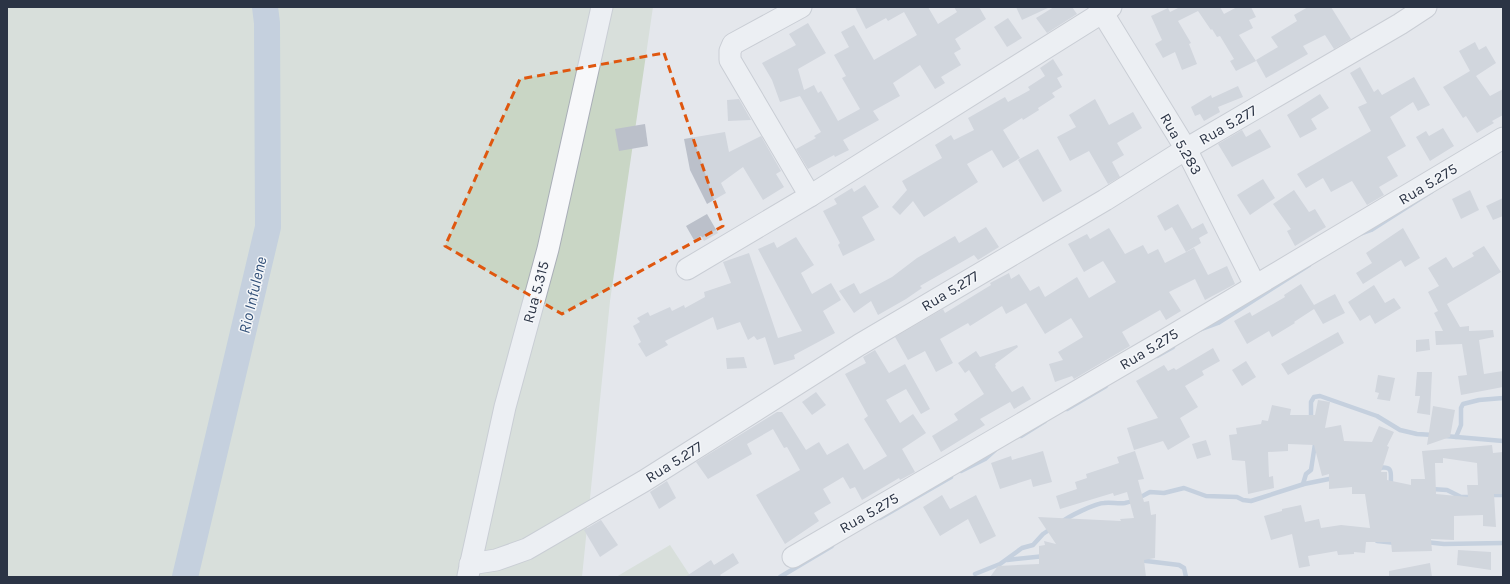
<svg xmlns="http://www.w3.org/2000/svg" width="1510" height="584" font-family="Karla,sans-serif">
  <rect width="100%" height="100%" fill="#e4e7ec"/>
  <g fill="#c9d6c5">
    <polygon points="7,7 653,7 610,301 582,577 7,577"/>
    <polygon points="670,545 691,577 616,577"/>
  </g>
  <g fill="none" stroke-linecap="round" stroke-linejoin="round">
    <g stroke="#9fb4cc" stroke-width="4.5">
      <polyline points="1360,234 1371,230 1432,191"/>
      <polyline points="1199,330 1218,323 1309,265"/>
      <polyline points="1157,356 1173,347"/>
      <polyline points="1067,409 1106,386"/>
      <polyline points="1311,421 1311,402 1314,397 1320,396 1377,416 1400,430 1417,434 1434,435"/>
      <polyline points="1021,436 1045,421"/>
      <polyline points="1445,436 1503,441"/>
      <polyline points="1456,437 1461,425 1461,408 1463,404 1479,400 1503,398"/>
      <path d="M1378,468C1395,465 1390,474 1391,486"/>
      <polyline points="961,471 985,459 995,450"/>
      <polyline points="1303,484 1306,474 1311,470 1315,444"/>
      <polyline points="1431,489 1447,490 1461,497 1473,497"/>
      <polyline points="1489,495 1503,495"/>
      <polyline points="880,518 951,477"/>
      <path d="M1062,522C1067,517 1096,503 1104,503C1111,502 1118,504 1125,503C1135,501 1142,496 1150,492L1164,493L1184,488L1206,496L1237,497L1243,500L1251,501L1304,484L1334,478"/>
      <polyline points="1377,541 1396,543"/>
      <polyline points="1425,542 1444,544 1503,543"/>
      <polyline points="1007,560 1045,556"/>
      <polyline points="1138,560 1179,565 1184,568 1186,577"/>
      <polyline points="975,574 1000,564 1022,548 1033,545 1043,534 1052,528"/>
      <polyline points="780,577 832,546"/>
    </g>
    <polyline stroke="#9fb4cc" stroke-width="26" points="185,577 268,227 267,23 265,7"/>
  </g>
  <g fill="#bbc0ca" fill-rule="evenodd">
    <polygon points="855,7 928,7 938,24 957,12 954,7 979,7 986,19 955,39 961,49 954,53 961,65 941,77 945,83 935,89 920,65 893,83 900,96 873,111 879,120 843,140 849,150 835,157 834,155 808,169 796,149 816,138 814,136 821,132 800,96 780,102 772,80 762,63 796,45 789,34 808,23 826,53 798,69 804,90 814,85 818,93 821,91 838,121 860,109 842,78 846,76 834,55 849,47 841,32 854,25 874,60 917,35 904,12 888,21 886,18 866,29"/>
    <polygon points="1016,7 1050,7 1022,20"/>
    <polygon points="1054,7 1072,7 1077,14 1047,33 1036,18"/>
    <polygon points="1180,7 1220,7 1224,14 1237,7 1251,7 1256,17 1249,20 1253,28 1239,35 1256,61 1236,71 1230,61 1234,59 1220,36 1217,37 1212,29 1211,30 1198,11 1178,21 1191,43 1189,44 1197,64 1182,70 1175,52 1163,58 1155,44 1162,40 1151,16 1168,8 1170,12"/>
    <polygon points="1308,7 1331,7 1351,39 1334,49 1325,35 1303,46 1308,54 1266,78 1256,60 1278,47 1271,37 1297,21 1294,15"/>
    <polygon points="1008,18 1022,38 1007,47 994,27"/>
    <polygon points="1475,42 1479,50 1486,46 1496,63 1476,76 1490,96 1503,89 1503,115 1492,121 1494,123 1477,133 1466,116 1463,118 1443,87 1470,71 1459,51"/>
    <polygon points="1053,59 1063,75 1057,78 1062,87 1052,93 1055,97 1038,108 1039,110 1023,120 1022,118 1003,130 1020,158 1003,168 992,150 967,164 978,182 924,217 913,201 900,215 892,207 907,190 902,181 942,158 935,145 951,135 954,140 974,130 968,118 1005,97 1008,102 1030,90 1028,87 1045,76 1040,68"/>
    <polygon points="1360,67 1374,92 1378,89 1382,95 1414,77 1430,105 1418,111 1413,102 1390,117 1406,146 1387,157 1398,176 1379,187 1384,195 1367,205 1352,181 1331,192 1323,178 1306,188 1297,174 1371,131 1358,107 1367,103 1350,73"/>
    <polygon points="1238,86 1243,97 1218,107 1220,112 1204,121 1200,114 1195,116 1191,107 1211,95 1212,98"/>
    <polygon points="1320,94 1329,108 1311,119 1317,129 1300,138 1287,115"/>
    <polygon points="739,99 751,120 728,121 727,100"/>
    <polygon points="1095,99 1109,125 1133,112 1142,128 1117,143 1124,155 1112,162 1120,177 1108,184 1089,151 1070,161 1057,137 1076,127 1069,115"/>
    <polygon points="645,124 648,146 619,151 615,129"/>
    <polygon points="1443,128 1454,146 1430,161 1416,137 1426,131 1429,136"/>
    <polygon points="1260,129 1271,147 1232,167 1218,144 1242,130 1246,137"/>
    <polygon points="725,132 729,152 761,136 781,171 776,174 784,187 763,200 743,167 721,183 726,193 707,204 690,170 684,139"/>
    <polygon points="1038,149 1062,191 1043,202 1018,160"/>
    <polygon points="1263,179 1275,198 1250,215 1237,195"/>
    <polygon points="865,185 879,207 862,217 875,240 843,256 838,245 840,243 823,211 837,204 834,199 852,188 854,192"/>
    <polygon points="1294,190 1309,212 1315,209 1326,227 1295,246 1287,231 1291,229 1273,204"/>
    <polygon points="1470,190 1479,210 1461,219 1452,199"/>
    <polygon points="1503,198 1503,216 1493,220 1486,206"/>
    <polygon points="1178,204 1192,229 1203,223 1208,233 1199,238 1201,243 1186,252 1172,227 1165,231 1157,216"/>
    <polygon points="707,214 718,233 704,241 701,236 694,240 686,226"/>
    <polygon points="986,227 999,247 978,260 974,255 920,286 922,288 906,299 878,315 871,301 854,313 839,291 854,283 860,294 892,277 917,258 955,236 959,243"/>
    <polygon points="1109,228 1125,254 1143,245 1148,254 1158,249 1165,263 1194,248 1208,275 1227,266 1235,284 1205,300 1195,279 1169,292 1181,311 1166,320 1160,310 1122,332 1130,346 1074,379 1072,376 1055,382 1049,364 1063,360 1058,352 1083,337 1071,318 1045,334 1026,303 1006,314 1002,306 970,326 968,323 940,339 953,363 936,372 925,351 908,360 895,337 943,309 945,313 991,285 990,283 1009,273 1011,279 1019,274 1030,291 1039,286 1045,297 1077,277 1089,298 1116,282 1103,261 1084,272 1068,244 1087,234 1090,239"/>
    <polygon points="1403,228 1420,258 1405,267 1401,260 1363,284 1356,273 1372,263 1366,253"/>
    <polygon points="796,237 814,265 801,273 812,294 831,283 841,300 823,311 835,333 794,355 795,359 774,365 765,337 757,340 754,336 748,340 740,322 717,330 713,317 665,341 668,345 646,357 638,344 641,342 633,326 640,322 637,318 648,312 650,316 670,307 672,311 684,305 685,308 705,297 704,292 731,283 723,262 749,253 778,338 802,331 758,249 774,242 777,248"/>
    <polygon points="1484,246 1501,272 1447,304 1460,327 1469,326 1469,331 1493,330 1494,337 1479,340 1484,374 1503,371 1503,387 1461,395 1458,376 1467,375 1462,344 1436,345 1435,331 1443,331 1434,313 1438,311 1428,292 1439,286 1428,268 1446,257 1453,268 1474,256 1472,253"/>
    <polygon points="1301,284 1314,305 1335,294 1345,313 1323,324 1314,309 1294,322 1295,323 1272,337 1269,331 1247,344 1234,321 1250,312 1252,316 1285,297 1284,295"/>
    <polygon points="1374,285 1385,303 1394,298 1401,308 1375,324 1370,315 1360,321 1348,302"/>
    <polygon points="1338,332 1344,343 1288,375 1281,364"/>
    <polygon points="1429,339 1430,350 1416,352 1416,340"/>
    <polygon points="1017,345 1018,347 995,364 996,366 995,367 1012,392 1023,386 1031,399 1014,409 1010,402 980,419 985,425 941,452 932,436 958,420 954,414 984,394 969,370 965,373 958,363 976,351 980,357"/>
    <polygon points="1213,348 1220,361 1202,371 1204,375 1185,386 1198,407 1180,418 1190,437 1168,450 1163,441 1134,450 1127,428 1158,418 1136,381 1164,365 1168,371 1174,368 1176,370"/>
    <polygon points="875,350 889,373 905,364 930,409 921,414 906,389 886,400 900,423 913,414 926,433 902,449 915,472 900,480 899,478 862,500 855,487 850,489 843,477 823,489 831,503 814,513 819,521 785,544 756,495 800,470 787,447 784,448 773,429 747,444 752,454 708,479 696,462 777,412 782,412 806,450 819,442 827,455 848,443 864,470 887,456 864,419 868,416 845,374 866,363 863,357"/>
    <polygon points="744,357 747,368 727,369 726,358"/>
    <polygon points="1246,361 1256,377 1242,386 1232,370"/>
    <polygon points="1417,372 1432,372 1430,415 1417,413 1420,396 1415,396"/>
    <polygon points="1378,375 1395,378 1390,401 1377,399 1379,393 1375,392"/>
    <polygon points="816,392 826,405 812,415 802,402"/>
    <path d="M1318,400L1330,402L1325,428L1341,425L1344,441L1372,442L1379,426L1394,432L1387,446L1389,447L1381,472H1387V480L1411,485V479H1425L1422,451L1492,445L1493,453L1503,452V494H1494L1496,527L1483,526V515L1454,516V540L1431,539L1432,551L1392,552L1391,542H1366L1365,553L1354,552V554L1338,555L1337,551L1308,556L1310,566L1299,568L1292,534L1271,540L1264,516L1282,511V509L1301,505L1305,522L1319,519L1321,528L1341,525L1370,528L1365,494H1352V487L1329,489V474L1322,476L1314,445L1288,444V451L1268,452L1269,477L1273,476L1274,488L1248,494L1245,461L1232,460L1229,435L1237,434L1236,428L1261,424L1262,420L1268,421L1272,405L1291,409L1290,415H1315ZM1443,458L1477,463L1478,485H1467L1468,497L1436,494L1435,463H1443Z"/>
    <polygon points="1433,406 1455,410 1450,437 1427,445"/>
    <polygon points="1206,440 1211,455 1197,459 1192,444"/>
    <polygon points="1043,451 1052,482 1033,487 1031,479 1000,489 991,463 1011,456 1012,460"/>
    <polygon points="1135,451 1144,479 1138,480 1144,502 1149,501 1151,515 1156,514 1155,558 1144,560 1146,577 990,577 998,566 1039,564 1039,546 1045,545 1044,541 1056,544 1038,517 1121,521 1120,519 1134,518 1127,492 1114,496 1113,493 1060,509 1056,496 1077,489 1075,482 1087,478 1086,474 1119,463 1117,457"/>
    <polygon points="667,481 676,498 659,509 650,492"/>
    <polygon points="942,495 950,509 976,495 996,536 980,544 968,519 940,536 923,507"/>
    <polygon points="601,520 618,545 600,557 584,530"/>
    <polygon points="1458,550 1491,552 1491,570 1457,565"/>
    <polygon points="733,553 739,563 720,575 722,577 685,577 711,560 714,565"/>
    <polygon points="1430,563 1432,577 1389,577 1389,571"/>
  </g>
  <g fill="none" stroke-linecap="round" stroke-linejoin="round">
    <g stroke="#a9aeb7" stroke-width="23">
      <g id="minor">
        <polyline points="801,7 733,44 730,51 730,60 810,196"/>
        <polyline points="1099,7 1186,149 1255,285"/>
        <polyline points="687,269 810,196 1111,7"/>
        <polyline points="793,557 1158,344 1503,138"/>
        <polyline points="470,564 496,560 527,549 644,481 859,345 1105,200 1186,149 1400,24 1426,7"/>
        <polyline points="468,576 505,407 548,249 602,7"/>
      </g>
    </g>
    <use href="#minor" stroke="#f7f8fa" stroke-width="21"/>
  </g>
  <path d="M0 0H1510V584H0ZM664,53L723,226L562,314L445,246L520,79Z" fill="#e4e7ec" fill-opacity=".55" fill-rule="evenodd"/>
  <path fill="none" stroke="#df570f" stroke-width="3" stroke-dasharray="8 5" stroke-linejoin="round" d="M664,53L723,226L562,314L445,246L520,79Z"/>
  <g text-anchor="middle" stroke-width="3" stroke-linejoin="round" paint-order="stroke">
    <g font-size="15" fill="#2b3445" stroke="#f4f6f9">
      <text transform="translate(1228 125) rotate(-30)" y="5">Rua 5.277</text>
      <text transform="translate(1181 144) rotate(60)" y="5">Rua 5.283</text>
      <text transform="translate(1428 184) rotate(-31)" y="5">Rua 5.275</text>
      <text transform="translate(950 291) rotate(-31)" y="5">Rua 5.277</text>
      <text transform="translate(536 292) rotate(-75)" y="5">Rua 5.315</text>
      <text transform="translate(1149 349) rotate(-31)" y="5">Rua 5.275</text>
      <text transform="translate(674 462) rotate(-32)" y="5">Rua 5.277</text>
      <text transform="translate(869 513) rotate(-30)" y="5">Rua 5.275</text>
    </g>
    <g font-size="16" font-style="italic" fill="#34527a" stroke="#f4f6f9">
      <text transform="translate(252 295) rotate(-77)" y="6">Rio Infulene</text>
    </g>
  </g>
  <rect width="1510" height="584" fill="none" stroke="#2b3445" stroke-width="16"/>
</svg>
